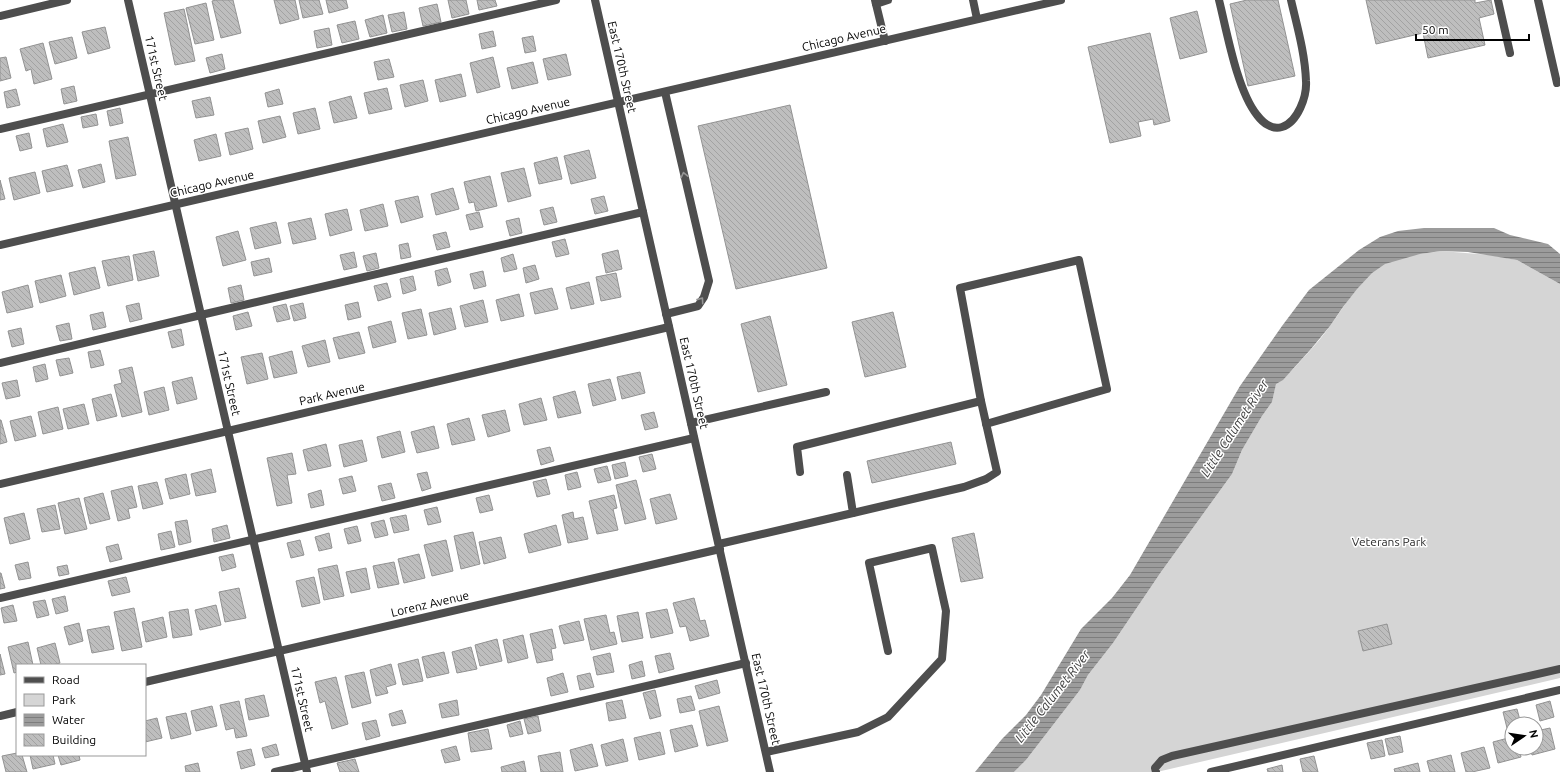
<svg xmlns="http://www.w3.org/2000/svg" width="1560" height="772" font-family="Ubuntu,sans-serif">
  <defs>
    <pattern id="water-rules" width="6" height="5" patternUnits="userSpaceOnUse"><rect width="6" height="5" fill="#9c9c9c"/><path d="M0 2.5h6" fill="none" stroke="#7d7d7d"/></pattern>
    <pattern id="building-back-hatch" width="6" height="6" patternUnits="userSpaceOnUse"><rect width="6" height="6" fill="#bebebe"/><path d="M-1 5l2 2M0 0l6 6M5-1l2 2" fill="none" stroke="#a2a2a2"/></pattern>
  </defs>
  <rect width="100%" height="100%" fill="#fff"/>
  <path fill="#d5d5d5" d="M1441,251L1490,255L1517,260L1560,284V678L1157,772H1014L1026,760L1080,690L1088,675L1113,643L1161,572L1232,474L1242,450L1262,416L1272,402L1276,383C1288,377 1297,364 1307,354C1315,345 1323,336 1330,326C1346,305 1360,277 1384,264C1401,255 1423,254 1441,251Z"/>
  <polygon fill="url(#water-rules)" points="1424,228 1494,228 1510,235 1548,244 1560,254 1560,284 1517,260 1468,252 1441,251 1420,254 1385,264 1372,273 1357,289 1343,307 1330,326 1311,349 1283,380 1276,384 1272,402 1262,416 1242,450 1232,474 1161,572 1113,643 1088,675 1080,690 1026,760 1014,772 975,772 1002,739 1026,715 1041,695 1081,629 1112,598 1130,575 1240,386 1282,326 1309,290 1359,250 1380,237 1398,231"/>
  <g fill="url(#building-back-hatch)" stroke="#929292">
    <polygon points="216,0 233,0 241,33 221,38 212,1"/>
    <polygon points="274,0 295,0 299,19 280,24"/>
    <polygon points="299,0 319,0 323,14 303,18"/>
    <polygon points="326,0 346,0 348,8 329,13"/>
    <polygon points="448,0 466,0 469,14 452,18"/>
    <polygon points="477,0 495,0 497,6 479,10"/>
    <polygon points="1247,0 1278,0 1295,76 1248,86 1230,4"/>
    <polygon points="1366,0 1475,0 1475,3 1491,0 1494,14 1479,18 1485,45 1428,58 1423,33 1376,44"/>
    <polygon points="206,3 214,40 195,44 186,8"/>
    <polygon points="437,4 441,22 423,26 419,8"/>
    <polygon points="184,9 195,61 175,65 164,13"/>
    <polygon points="1197,11 1207,52 1180,59 1170,18"/>
    <polygon points="404,12 407,29 392,32 388,15"/>
    <polygon points="383,15 387,33 370,37 365,20"/>
    <polygon points="355,21 359,39 342,43 337,25"/>
    <polygon points="105,27 110,48 88,54 82,32"/>
    <polygon points="329,28 332,45 317,48 314,31"/>
    <polygon points="493,31 496,46 482,49 479,34"/>
    <polygon points="1150,33 1170,121 1154,125 1153,119 1138,122 1141,136 1110,143 1088,47"/>
    <polygon points="533,36 536,51 525,53 522,38"/>
    <polygon points="72,37 77,58 55,64 49,42"/>
    <polygon points="43,43 52,79 34,84 31,69 26,71 20,49"/>
    <polygon points="222,54 225,69 210,73 206,58"/>
    <polygon points="566,54 571,75 548,80 543,59"/>
    <polygon points="6,57 11,78 0,81 0,58"/>
    <polygon points="493,57 500,87 477,93 470,63"/>
    <polygon points="389,59 394,77 378,80 374,62"/>
    <polygon points="533,62 538,83 512,89 507,68"/>
    <polygon points="461,74 466,96 440,102 435,80"/>
    <polygon points="423,80 428,101 405,107 400,85"/>
    <polygon points="74,86 77,101 64,104 61,89"/>
    <polygon points="387,88 392,109 369,114 364,93"/>
    <polygon points="16,89 20,105 7,108 4,92"/>
    <polygon points="279,89 283,104 268,107 265,93"/>
    <polygon points="351,96 357,118 334,123 329,102"/>
    <polygon points="210,97 214,115 196,118 192,101"/>
    <polygon points="790,105 827,268 736,289 698,126"/>
    <polygon points="120,108 123,123 110,126 107,111"/>
    <polygon points="315,108 320,129 298,134 293,113"/>
    <polygon points="96,114 98,125 83,128 81,117"/>
    <polygon points="280,116 286,137 263,143 258,121"/>
    <polygon points="63,124 68,142 47,147 43,129"/>
    <polygon points="248,128 253,149 230,155 225,133"/>
    <polygon points="29,133 32,148 20,151 16,136"/>
    <polygon points="216,134 221,156 199,161 194,140"/>
    <polygon points="128,137 136,175 116,179 109,141"/>
    <polygon points="589,150 596,178 571,184 564,156"/>
    <polygon points="557,157 562,179 539,184 534,163"/>
    <polygon points="101,164 105,182 83,188 78,170"/>
    <polygon points="67,165 73,186 47,192 42,171"/>
    <polygon points="524,168 531,196 508,202 501,173"/>
    <polygon points="35,172 40,193 14,200 9,178"/>
    <polygon points="490,176 497,206 476,211 474,202 469,203 464,182"/>
    <polygon points="0,180 5,199 0,200"/>
    <polygon points="453,188 459,209 436,215 431,194"/>
    <polygon points="418,196 423,217 401,223 395,201"/>
    <polygon points="604,196 608,211 595,214 591,199"/>
    <polygon points="383,204 388,226 365,231 360,210"/>
    <polygon points="553,207 557,222 544,225 540,210"/>
    <polygon points="347,209 352,230 330,236 325,214"/>
    <polygon points="479,212 483,227 470,230 466,215"/>
    <polygon points="311,218 316,239 293,244 288,223"/>
    <polygon points="519,218 522,233 510,236 506,221"/>
    <polygon points="276,222 281,243 255,249 250,228"/>
    <polygon points="238,231 246,260 223,266 216,237"/>
    <polygon points="446,232 450,247 437,250 433,235"/>
    <polygon points="565,239 569,254 556,257 552,242"/>
    <polygon points="408,243 411,257 401,259 399,245"/>
    <polygon points="618,250 622,269 606,273 602,254"/>
    <polygon points="154,251 159,276 138,281 133,255"/>
    <polygon points="354,252 357,267 344,270 340,255"/>
    <polygon points="376,253 379,268 367,271 363,256"/>
    <polygon points="513,254 517,269 504,272 501,258"/>
    <polygon points="129,256 133,280 108,286 102,261"/>
    <polygon points="269,258 272,272 254,276 251,262"/>
    <polygon points="535,265 539,279 526,283 523,268"/>
    <polygon points="95,267 100,288 74,295 69,273"/>
    <polygon points="447,268 451,282 438,286 435,271"/>
    <polygon points="483,271 486,286 474,289 470,274"/>
    <polygon points="616,273 621,297 601,301 596,277"/>
    <polygon points="61,275 66,296 40,303 35,281"/>
    <polygon points="413,276 416,290 403,294 400,279"/>
    <polygon points="589,282 594,304 571,309 566,288"/>
    <polygon points="387,283 391,297 378,301 374,286"/>
    <polygon points="28,285 33,307 7,313 2,292"/>
    <polygon points="241,285 244,300 231,303 228,288"/>
    <polygon points="552,288 558,309 535,314 530,293"/>
    <polygon points="519,294 524,316 501,321 496,300"/>
    <polygon points="483,300 488,322 465,327 460,306"/>
    <polygon points="358,302 361,317 348,320 345,305"/>
    <polygon points="139,303 142,319 130,322 126,306"/>
    <polygon points="303,303 306,318 294,321 290,306"/>
    <polygon points="286,304 290,319 277,322 273,307"/>
    <polygon points="451,308 456,329 434,335 429,313"/>
    <polygon points="421,309 427,335 408,339 402,313"/>
    <polygon points="103,312 106,327 93,330 90,315"/>
    <polygon points="248,312 252,326 236,330 233,316"/>
    <polygon points="893,312 906,367 865,377 852,322"/>
    <polygon points="770,316 787,385 758,392 741,324"/>
    <polygon points="391,321 396,342 373,348 368,327"/>
    <polygon points="69,323 72,339 60,341 56,326"/>
    <polygon points="21,328 24,344 12,347 8,331"/>
    <polygon points="181,329 184,345 172,348 168,332"/>
    <polygon points="359,332 365,353 339,359 333,338"/>
    <polygon points="325,340 330,362 308,367 302,346"/>
    <polygon points="100,350 104,365 91,368 88,352"/>
    <polygon points="292,351 297,373 274,378 269,357"/>
    <polygon points="262,353 268,379 247,384 241,357"/>
    <polygon points="69,358 73,373 60,376 56,360"/>
    <polygon points="45,364 48,379 36,382 33,367"/>
    <polygon points="132,367 142,412 122,417 114,385 122,383 119,370"/>
    <polygon points="640,372 645,393 622,399 617,377"/>
    <polygon points="192,377 197,399 177,404 172,382"/>
    <polygon points="610,379 616,400 593,406 588,384"/>
    <polygon points="17,380 20,396 6,399 2,383"/>
    <polygon points="164,387 169,410 149,415 144,392"/>
    <polygon points="575,391 581,413 558,418 553,397"/>
    <polygon points="111,394 117,416 97,421 92,399"/>
    <polygon points="541,398 547,420 524,425 519,404"/>
    <polygon points="84,404 89,424 68,429 63,409"/>
    <polygon points="58,407 63,429 43,434 38,412"/>
    <polygon points="505,410 510,431 488,437 482,415"/>
    <polygon points="654,412 658,427 645,430 641,415"/>
    <polygon points="31,416 36,436 15,441 10,421"/>
    <polygon points="469,418 475,440 452,445 447,424"/>
    <polygon points="0,420 1,420 7,442 0,444"/>
    <polygon points="434,426 439,448 417,453 411,432"/>
    <polygon points="400,431 405,452 382,458 377,437"/>
    <polygon points="362,440 367,461 344,467 339,445"/>
    <polygon points="951,442 956,464 872,483 867,461"/>
    <polygon points="326,444 331,466 308,471 303,450"/>
    <polygon points="550,447 554,461 541,465 537,450"/>
    <polygon points="292,453 296,474 287,475 292,503 277,506 267,458"/>
    <polygon points="652,454 656,469 643,472 639,457"/>
    <polygon points="625,462 628,476 615,479 612,465"/>
    <polygon points="607,466 611,480 598,483 594,469"/>
    <polygon points="211,469 216,492 196,496 191,474"/>
    <polygon points="427,472 431,488 422,491 417,474"/>
    <polygon points="577,472 581,487 568,490 565,475"/>
    <polygon points="186,474 190,494 170,499 165,479"/>
    <polygon points="352,476 356,491 343,494 339,479"/>
    <polygon points="546,479 550,494 537,497 533,482"/>
    <polygon points="636,480 646,519 625,524 616,485"/>
    <polygon points="157,482 163,504 143,509 138,486"/>
    <polygon points="391,483 395,498 382,501 378,486"/>
    <polygon points="132,486 137,507 128,509 130,518 118,521 111,491"/>
    <polygon points="321,490 324,505 311,508 308,494"/>
    <polygon points="103,493 110,519 90,524 84,498"/>
    <polygon points="670,494 677,519 656,524 650,499"/>
    <polygon points="489,495 493,510 480,513 476,498"/>
    <polygon points="614,495 617,508 613,509 618,530 597,534 589,501"/>
    <polygon points="79,498 87,529 65,534 58,503"/>
    <polygon points="55,505 60,529 42,532 37,509"/>
    <polygon points="437,507 441,522 428,525 424,510"/>
    <polygon points="573,512 574,519 583,517 588,539 568,543 562,515"/>
    <polygon points="24,513 30,539 10,544 4,518"/>
    <polygon points="406,515 409,530 394,533 390,518"/>
    <polygon points="187,520 191,542 179,545 175,522"/>
    <polygon points="384,520 388,535 375,538 371,523"/>
    <polygon points="227,525 230,538 214,542 212,529"/>
    <polygon points="556,525 561,545 529,553 524,534"/>
    <polygon points="357,526 361,541 348,544 344,529"/>
    <polygon points="171,531 175,547 161,550 158,534"/>
    <polygon points="473,532 480,564 461,569 454,536"/>
    <polygon points="329,533 332,548 319,551 315,537"/>
    <polygon points="974,533 983,578 961,582 952,538"/>
    <polygon points="501,537 506,558 484,564 479,542"/>
    <polygon points="300,540 304,555 291,558 287,543"/>
    <polygon points="446,540 453,571 432,576 424,545"/>
    <polygon points="118,544 122,559 110,562 106,547"/>
    <polygon points="233,554 236,567 222,571 219,557"/>
    <polygon points="419,554 425,578 404,583 398,559"/>
    <polygon points="28,562 31,578 19,580 15,565"/>
    <polygon points="394,562 399,584 378,588 373,566"/>
    <polygon points="67,565 69,574 59,576 57,567"/>
    <polygon points="337,565 344,596 324,600 318,569"/>
    <polygon points="366,568 370,589 351,593 346,572"/>
    <polygon points="0,573 1,573 5,588 0,589"/>
    <polygon points="126,577 130,592 112,596 108,581"/>
    <polygon points="314,577 320,603 302,607 296,581"/>
    <polygon points="239,588 246,618 225,622 219,592"/>
    <polygon points="65,596 68,611 56,614 52,599"/>
    <polygon points="694,598 700,621 705,620 709,636 690,641 686,626 680,627 673,603"/>
    <polygon points="45,600 49,615 37,618 33,602"/>
    <polygon points="13,605 17,621 4,623 1,608"/>
    <polygon points="216,605 221,625 200,630 195,610"/>
    <polygon points="134,608 142,647 122,651 114,612"/>
    <polygon points="188,609 192,635 173,638 169,612"/>
    <polygon points="667,609 673,633 651,638 646,613"/>
    <polygon points="638,612 643,638 622,642 617,616"/>
    <polygon points="606,615 610,633 614,632 617,644 591,650 584,619"/>
    <polygon points="163,617 167,637 146,642 142,622"/>
    <polygon points="579,621 584,640 564,644 559,626"/>
    <polygon points="79,623 83,641 69,645 64,627"/>
    <polygon points="1387,624 1392,644 1363,651 1358,631"/>
    <polygon points="109,626 114,649 92,653 87,630"/>
    <polygon points="552,629 556,648 551,649 553,660 537,663 530,634"/>
    <polygon points="523,635 528,658 508,663 503,640"/>
    <polygon points="497,639 502,661 480,666 475,645"/>
    <polygon points="28,642 33,665 17,665 17,672 14,673 8,647"/>
    <polygon points="55,643 60,663 52,665 41,665 37,648"/>
    <polygon points="471,647 477,669 457,673 452,652"/>
    <polygon points="444,652 449,673 427,678 422,657"/>
    <polygon points="610,653 614,672 597,675 593,657"/>
    <polygon points="670,653 674,669 659,673 655,656"/>
    <polygon points="0,654 5,674 0,675"/>
    <polygon points="418,659 423,681 403,685 398,664"/>
    <polygon points="642,661 645,676 632,679 629,665"/>
    <polygon points="391,664 396,684 386,687 388,693 376,696 370,670"/>
    <polygon points="364,672 371,703 352,708 345,676"/>
    <polygon points="563,673 568,692 551,696 547,678"/>
    <polygon points="590,673 594,687 580,690 577,676"/>
    <polygon points="336,677 348,724 332,729 325,701 320,703 315,682"/>
    <polygon points="717,680 720,693 699,699 695,686"/>
    <polygon points="655,690 661,716 650,719 643,693"/>
    <polygon points="264,695 269,716 249,720 245,699"/>
    <polygon points="691,696 695,710 680,713 677,699"/>
    <polygon points="457,700 459,715 442,718 439,704"/>
    <polygon points="622,700 626,718 609,721 606,703"/>
    <polygon points="239,701 247,736 236,738 234,728 226,730 220,705"/>
    <polygon points="1550,701 1554,717 1540,721 1536,705"/>
    <polygon points="212,706 217,726 196,731 191,711"/>
    <polygon points="719,706 728,741 707,746 699,711"/>
    <polygon points="1517,709 1521,724 1512,724 1512,727 1507,728 1503,712"/>
    <polygon points="402,710 406,723 392,726 389,714"/>
    <polygon points="186,713 191,734 171,739 166,717"/>
    <polygon points="538,716 541,731 528,734 524,719"/>
    <polygon points="157,718 162,738 145,742 145,721"/>
    <polygon points="376,720 380,736 366,740 362,723"/>
    <polygon points="520,721 523,734 510,737 507,725"/>
    <polygon points="692,725 698,746 675,752 670,730"/>
    <polygon points="1550,728 1555,749 1532,755 1530,748 1536,748 1536,731"/>
    <polygon points="488,729 492,749 471,752 468,733"/>
    <polygon points="660,732 665,754 639,760 634,738"/>
    <polygon points="1400,736 1403,752 1389,755 1385,739"/>
    <polygon points="1512,737 1512,748 1519,748 1521,757 1498,763 1493,742"/>
    <polygon points="623,739 628,761 606,766 601,745"/>
    <polygon points="1382,740 1385,756 1371,759 1367,743"/>
    <polygon points="276,744 279,755 265,758 262,748"/>
    <polygon points="592,744 598,766 575,771 570,750"/>
    <polygon points="456,746 460,760 445,763 441,750"/>
    <polygon points="1484,747 1490,768 1472,772 1466,772 1461,753"/>
    <polygon points="251,749 255,765 241,769 237,752"/>
    <polygon points="560,752 563,772 541,772 538,756"/>
    <polygon points="17,753 17,755 22,755 27,772 6,772 2,756"/>
    <polygon points="30,755 53,755 55,764 33,769"/>
    <polygon points="58,755 79,755 80,760 61,765"/>
    <polygon points="1451,755 1455,772 1430,772 1427,761"/>
    <polygon points="1314,756 1318,772 1303,772 1300,759"/>
    <polygon points="355,759 359,772 340,772 337,763"/>
    <polygon points="524,761 526,772 502,772 501,767"/>
    <polygon points="198,763 200,772 186,772 185,766"/>
    <polygon points="1418,763 1420,772 1395,772 1394,769"/>
    <polygon points="1282,765 1283,772 1268,772 1267,769"/>
  </g>
  <g fill="none" stroke-linecap="round" stroke-linejoin="round">
    <g stroke="#4e4e4e" stroke-width="8">
      <polyline points="875,0 885,41"/>
      <polyline points="973,0 977,19"/>
      <path d="M1219,0C1227,32 1237,90 1257,115C1263,123 1272,130 1282,127C1298,122 1307,96 1306,81C1305,53 1297,26 1291,0"/>
      <polyline points="1498,0 1510,53"/>
      <polyline points="1538,0 1557,83"/>
      <polyline points="876,4 888,0"/>
      <polyline points="665,92 709,281 704,297 698,306 666,314"/>
      <polyline points="0,129 556,0"/>
      <polyline points="0,363 201,315 643,212"/>
      <polyline points="981,401 960,288 1079,260 1107,389 986,424"/>
      <polyline points="691,423 826,392"/>
      <polyline points="800,472 797,447 981,401 997,472 986,479 964,487 853,513"/>
      <polyline points="719,544 853,513 847,475"/>
      <polyline points="0,598 694,438"/>
      <polyline points="766,752 858,732 888,717 942,659 946,611 932,548 869,563 888,651"/>
      <polyline points="275,772 746,663"/>
      <polyline points="1156,772 1155,768 1162,760 1172,756 1560,669"/>
      <polyline points="1211,772 1560,690"/>
    </g>
    <g stroke="#4e4e4e" stroke-width="8">
      <polyline points="128,0 307,772"/>
      <polyline points="0,16 67,0"/>
      <polyline points="0,245 1061,0"/>
      <polyline points="0,484 228,431 669,327"/>
      <polyline points="145,682 720,549"/>
      <polyline points="0,716 17,712"/>
    </g>
    <polyline stroke="#4e4e4e" stroke-width="8" points="595,0 770,772"/>
  </g>
  <defs><path id="oneway-chevron" d="M-2-3.5L2.5 0L-2 3.5" fill="none" stroke-width="1.6" stroke-linecap="round" stroke-linejoin="round"/></defs>
  <g stroke="#959595">
    <use href="#oneway-chevron" transform="translate(684 175) rotate(-103)"/>
    <use href="#oneway-chevron" transform="translate(701 300) rotate(-55)"/>
  </g>
  <g text-anchor="middle" stroke-width="3" stroke-linejoin="round" paint-order="stroke">
    <g font-size="12" fill="#000" stroke="#fff">
      <text transform="translate(844 38) rotate(-13)" y="4">Chicago Avenue</text>
      <text transform="translate(622 67) rotate(77)" y="4">East 170th Street</text>
      <text transform="translate(156 68) rotate(77)" y="4">171st Street</text>
      <text transform="translate(528 111) rotate(-13)" y="4">Chicago Avenue</text>
      <text transform="translate(212 184) rotate(-13)" y="4">Chicago Avenue</text>
      <text transform="translate(229 383) rotate(77)" y="4">171st Street</text>
      <text transform="translate(694 383) rotate(77)" y="4">East 170th Street</text>
      <text transform="translate(332 394) rotate(-13)" y="4">Park Avenue</text>
      <text transform="translate(430 604) rotate(-13)" y="4">Lorenz Avenue</text>
      <text transform="translate(302 699) rotate(77)" y="4">171st Street</text>
      <text transform="translate(766 699) rotate(77)" y="4">East 170th Street</text>
    </g>
    <g font-size="12" fill="#2c2c2c" stroke="#fff">
      <text x="1389" y="546">Veterans Park</text>
    </g>
    <g font-size="13" font-style="italic" fill="#3d3d3d" stroke="#fff">
      <text transform="translate(1234 428) rotate(-57)" y="5">Little Calumet River</text>
      <text transform="translate(1052 696) rotate(-52)" y="5">Little Calumet River</text>
    </g>
  </g>
  <rect x="16" y="664" width="130" height="92" fill="#ffffff" stroke="#999999"/>
  <rect x="24" y="677" width="20" height="6" fill="#4e4e4e" stroke="#999999"/>
  <text x="52" y="684" font-size="12" fill="#000000">Road</text>
  <rect x="24" y="694" width="20" height="12" fill="#d5d5d5" stroke="#999999"/>
  <text x="52" y="704" font-size="12" fill="#000000">Park</text>
  <rect x="24" y="714" width="20" height="12" fill="url(#water-rules)" stroke="#999999"/>
  <text x="52" y="724" font-size="12" fill="#000000">Water</text>
  <rect x="24" y="734" width="20" height="12" fill="url(#building-back-hatch)" stroke="#999999"/>
  <text x="52" y="744" font-size="12" fill="#000000">Building</text>
  <g transform="translate(1524 736) rotate(77)"><circle r="19" fill="#ffffff" stroke="#999999"/>
  <path d="M0-3L7 15L0 10L-7 15Z" fill="#000000"/>
  <text y="-6" font-size="11" font-weight="bold" text-anchor="middle" fill="#000000">N</text>
  </g>
  <path d="M1416 34v6h113v-6" fill="none" stroke="#000000" stroke-width="2"/>
  <text x="1422" y="34" font-size="12" fill="#000000" stroke="#ffffff" stroke-width="3" paint-order="stroke">50 m</text>
</svg>
